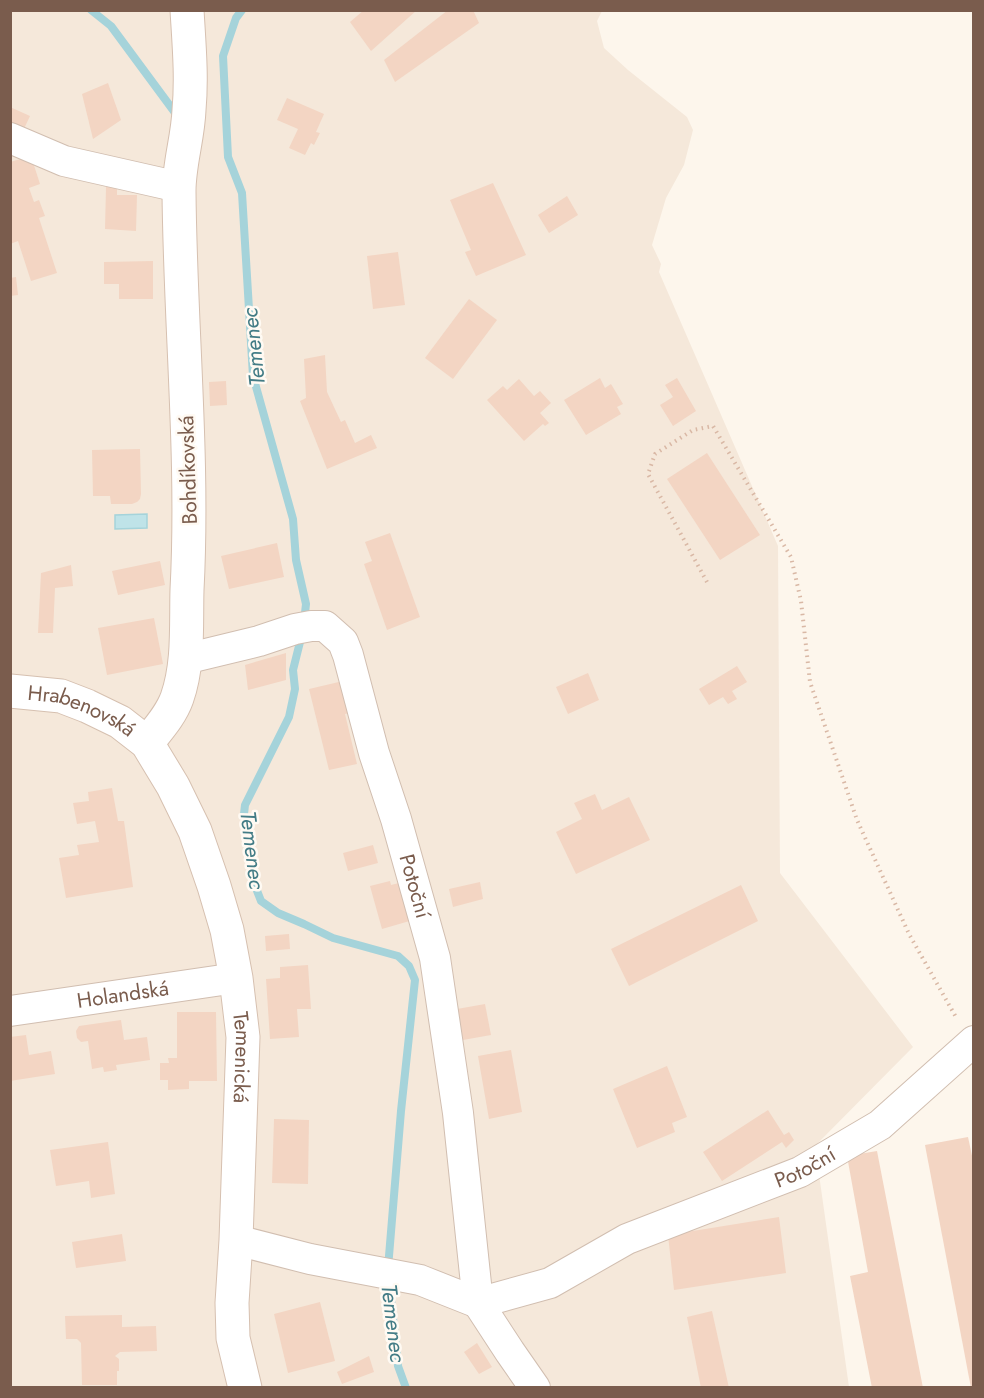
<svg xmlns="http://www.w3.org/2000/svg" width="984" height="1398" font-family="Jost,sans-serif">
  <rect width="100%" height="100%" fill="#fdf6ec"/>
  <polygon fill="#f5e8da" points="10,11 602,11 597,21 604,48 628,70 687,117 693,130 684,165 666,198 652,245 661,264 659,272 778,546 780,873 913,1047 815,1146 849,1387 11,1387"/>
  <polygon fill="#bfe3e8" stroke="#a5d3da" stroke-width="1.5" points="147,514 147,528 115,529 115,515"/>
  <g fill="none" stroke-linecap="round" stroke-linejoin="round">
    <g stroke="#a5d3da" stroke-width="8">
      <polyline points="91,10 111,26 176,114"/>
      <polyline points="242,10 236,18 223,56 228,157 242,193 253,376 293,519 296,560 306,604 304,622"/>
      <polyline points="302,634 293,670 295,689 289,717 245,805 244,814 254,883 261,901 278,913 304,924 333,938 398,956 409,966 415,980 401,1111 388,1268"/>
      <polyline points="389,1280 398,1366 406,1388"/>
    </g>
  </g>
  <g fill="#f3d5c3">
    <polygon points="364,10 417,10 371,51 350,22"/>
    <polygon points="448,10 473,10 479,23 395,82 384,60"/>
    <polygon points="108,83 121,120 93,139 82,94"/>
    <polygon points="287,98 324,114 316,132 320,133 314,145 311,143 305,155 289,148 298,129 277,120"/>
    <polygon points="10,107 30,116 23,131 10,125"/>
    <polygon points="31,156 40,184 29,188 34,202 39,200 45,216 39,218 57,273 31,281 18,241 10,244 10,162"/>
    <polygon points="493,183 526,255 476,276 465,252 471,250 450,200"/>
    <polygon points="106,187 117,187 117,195 137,195 136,231 105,229"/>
    <polygon points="567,196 578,215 549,233 538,215"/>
    <polygon points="398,252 405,305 373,309 367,256"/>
    <polygon points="153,261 153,299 119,299 119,284 104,284 104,262"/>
    <polygon points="16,277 18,295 10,296 10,278"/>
    <polygon points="469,299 497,320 453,379 425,358"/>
    <polygon points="325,355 327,392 341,422 345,420 355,443 371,435 377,448 327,469 300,401 306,398 304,359"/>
    <polygon points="600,378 605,388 611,384 623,404 617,407 621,414 586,435 564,400"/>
    <polygon points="677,378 696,411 673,426 660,405 673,397 665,385"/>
    <polygon points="519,379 534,396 540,391 551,403 540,413 549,423 545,426 543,424 524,441 487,400 503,386 507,390"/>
    <polygon points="226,381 227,405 210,406 209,382"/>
    <polygon points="140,449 141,494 140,499 137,502 132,504 111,504 110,496 93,496 92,450"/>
    <polygon points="707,453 760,535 720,560 667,479"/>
    <polygon points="390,533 420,617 387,630 364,564 372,561 365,542"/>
    <polygon points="277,543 284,577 229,589 221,556"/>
    <polygon points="160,561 165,585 118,595 112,571"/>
    <polygon points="71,565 73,586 55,588 53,633 38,633 41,573"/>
    <polygon points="154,618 163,664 107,675 98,628"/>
    <polygon points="286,653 286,680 248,690 245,665"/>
    <polygon points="737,666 747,682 732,691 737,699 728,704 723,697 709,705 699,689"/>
    <polygon points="588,673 599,700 568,714 556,687"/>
    <polygon points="343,681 351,713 345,714 357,764 329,770 309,689"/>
    <polygon points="112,788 118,821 124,821 133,887 66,898 59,858 79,855 77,845 99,842 95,821 77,824 73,803 89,801 88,792"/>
    <polygon points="595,794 602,810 629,797 650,840 576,874 556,832 582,819 574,803"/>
    <polygon points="373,845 378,863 348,871 343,853"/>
    <polygon points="390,881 391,885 403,882 413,920 382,929 370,886"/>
    <polygon points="480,882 483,899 453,907 449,889"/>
    <polygon points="741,885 758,921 629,986 611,949"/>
    <polygon points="289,934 290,949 266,951 265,936"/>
    <polygon points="308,965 311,1009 297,1009 299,1037 270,1039 266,979 280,978 280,967"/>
    <polygon points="485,1004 491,1035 463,1040 457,1009"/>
    <polygon points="177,1012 216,1012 217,1081 189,1081 189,1089 168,1090 168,1080 160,1080 160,1063 169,1063 168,1058 177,1058"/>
    <polygon points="121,1020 124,1040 147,1037 150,1060 116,1065 117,1070 104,1072 103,1067 92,1069 88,1041 81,1042 77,1038 76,1031 79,1026"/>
    <polygon points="26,1035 29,1055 51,1051 55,1074 10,1081 10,1037"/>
    <polygon points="511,1050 522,1112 489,1119 478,1056"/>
    <polygon points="667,1066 687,1117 672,1123 675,1132 637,1148 613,1089"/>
    <polygon points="768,1110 784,1135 789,1132 794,1140 786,1148 782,1142 722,1181 703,1152"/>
    <polygon points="274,1119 309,1120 308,1184 272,1183"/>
    <polygon points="968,1137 974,1165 974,1388 971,1388 925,1145"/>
    <polygon points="108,1142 115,1194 91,1198 89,1181 56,1186 50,1150"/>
    <polygon points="877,1151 923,1388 872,1388 850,1276 868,1272 847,1156"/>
    <polygon points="779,1217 786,1273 674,1290 668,1235"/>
    <polygon points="122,1234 126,1261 76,1268 72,1242"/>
    <polygon points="320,1302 335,1361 288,1373 274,1314"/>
    <polygon points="712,1311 729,1388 701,1388 687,1317"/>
    <polygon points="122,1315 122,1327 156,1326 157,1351 120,1352 115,1356 119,1359 119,1371 117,1371 117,1385 82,1385 81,1343 77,1339 66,1339 65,1316"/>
    <polygon points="477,1343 492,1367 479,1374 464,1352"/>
    <polygon points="369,1356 374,1372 342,1384 337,1372"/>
  </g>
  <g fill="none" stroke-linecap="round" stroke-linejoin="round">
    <g stroke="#d1beb0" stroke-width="32">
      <g id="street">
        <polyline points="10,138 64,161 179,187"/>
        <path id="s1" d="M185,659L259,641L295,629L311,626H325L343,642L348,655L374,753L396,819L435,958L458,1113L478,1303L510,1352L535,1388"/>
        <path id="s2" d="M10,1011L236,978"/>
        <path id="s3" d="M236,1240L310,1259L420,1280L478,1303L550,1283L627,1239L800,1172L880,1125L974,1041"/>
      </g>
    </g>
    <g stroke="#d6c0b0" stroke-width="35">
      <g id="secondary">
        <path id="s4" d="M10,691L61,696L87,706L120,722L147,743L173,786L195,831L214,886L227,930L236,978L243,1037L236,1240L232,1303L233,1338L245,1388"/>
        <path d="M147,743C158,729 171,715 177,698C189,664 186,625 187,590C194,457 180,324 179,191C179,164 188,137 189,110C192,77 189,44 187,10"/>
      </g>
    </g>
    <polyline stroke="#d9b8a5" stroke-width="4" stroke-dasharray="1.5 4.5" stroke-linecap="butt" points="707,582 648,474 655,454 693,430 713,426 791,557 801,601 810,682 857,820 909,934 957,1019"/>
    <use href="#street" stroke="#fff" stroke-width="30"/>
    <use href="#secondary" stroke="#fff" stroke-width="33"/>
  </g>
  <g text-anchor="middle" stroke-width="5" stroke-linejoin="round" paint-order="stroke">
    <g font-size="21" fill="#7a5c4d" stroke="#fffaf3">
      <text transform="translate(188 470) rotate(-92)" y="7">Bohdíkovská</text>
      <text dy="7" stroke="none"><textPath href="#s4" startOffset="75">Hrabenovská</textPath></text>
      <text dy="7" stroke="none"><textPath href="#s1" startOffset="423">Potoční</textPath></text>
      <text dy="7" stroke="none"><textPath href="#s2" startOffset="114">Holandská</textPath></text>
      <text dy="7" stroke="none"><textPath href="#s4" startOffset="483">Temenická</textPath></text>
      <text dy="7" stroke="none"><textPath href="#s3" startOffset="606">Potoční</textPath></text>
    </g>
    <g font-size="22" font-style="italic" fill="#437c86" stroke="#fffaf3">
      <text transform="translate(253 347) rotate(-96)" y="8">Temenec</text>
      <text transform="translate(253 850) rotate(83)" y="8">Temenec</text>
      <text transform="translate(394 1323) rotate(83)" y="8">Temenec</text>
    </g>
  </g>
  <rect width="984" height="1398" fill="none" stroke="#7a5c4d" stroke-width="24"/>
</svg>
